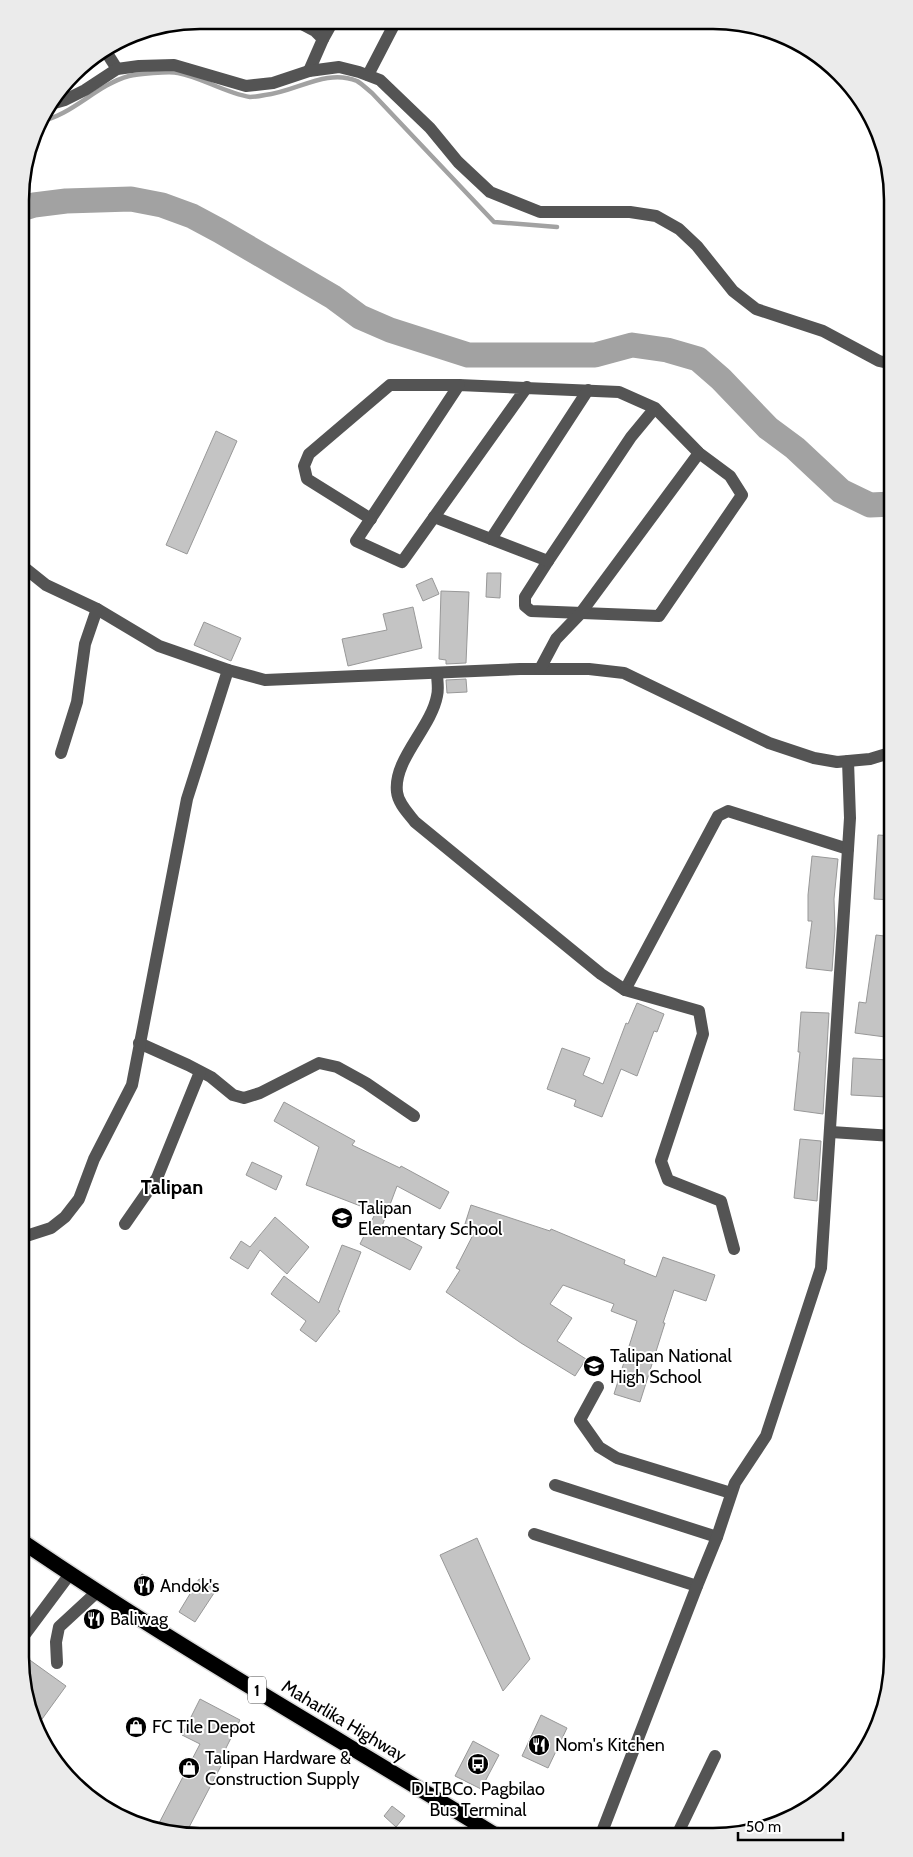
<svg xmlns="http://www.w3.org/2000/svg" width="913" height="1857" font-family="Cabin,sans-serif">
  <rect width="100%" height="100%" fill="#fff"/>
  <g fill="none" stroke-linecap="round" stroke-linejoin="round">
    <path stroke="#a2a2a2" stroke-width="4.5" d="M38,122C72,116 96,85 129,76C136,74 170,71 178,73C201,77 225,93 250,97C255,97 260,96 265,95C296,92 326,68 357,81C362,84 367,89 372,93L494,222L557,227"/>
    <polyline stroke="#a2a2a2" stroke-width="25" points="21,209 34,205 66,201 131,199 162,205 192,216 220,231 333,297 360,317 390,330 468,355 595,355 632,345 667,350 698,359 721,379 768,428 795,448 841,491 870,505 893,504"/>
  </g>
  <g fill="#c4c4c4" stroke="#989898">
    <polygon points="216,431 237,441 187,554 166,545"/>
    <polygon points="487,573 501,573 500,598 486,597"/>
    <polygon points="432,578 439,594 423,601 416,585"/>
    <polygon points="441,591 469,592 466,663 446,664 446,660 439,659"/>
    <polygon points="413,607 422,648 348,666 342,639 387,630 383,614"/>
    <polygon points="204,622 241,638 231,661 194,645"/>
    <polygon points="466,679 467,692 447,693 446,680"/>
    <polygon points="878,835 893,836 893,900 874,899"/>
    <polygon points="812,856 838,859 834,899 835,929 832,971 806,968 812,921 808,921 808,895"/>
    <polygon points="876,935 893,937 893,1038 855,1033 859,1002 866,1003"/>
    <polygon points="637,1003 664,1014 657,1032 654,1031 637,1076 621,1069 602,1117 574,1106 576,1100 547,1089 562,1048 590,1058 583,1075 603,1084 626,1023 628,1024"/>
    <polygon points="801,1012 829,1013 823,1114 794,1110 800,1052 798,1052"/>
    <polygon points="853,1058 889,1060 887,1097 851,1095"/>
    <polygon points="284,1102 355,1141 352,1145 400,1168 401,1166 449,1192 440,1209 397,1186 382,1226 422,1247 410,1270 360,1244 376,1212 306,1185 319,1147 274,1121"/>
    <polygon points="800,1139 821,1141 817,1201 794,1198"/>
    <polygon points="252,1162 282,1176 276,1190 246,1175"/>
    <polygon points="471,1205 550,1231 551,1229 625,1260 624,1264 656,1277 663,1257 715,1275 706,1301 674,1290 663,1323 665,1323 640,1402 614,1394 637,1321 611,1311 614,1304 563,1285 550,1304 572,1318 557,1341 586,1359 575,1376 521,1343 446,1292 460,1270 456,1268 475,1231 464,1227"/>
    <polygon points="275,1217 309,1247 287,1274 260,1250 248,1269 230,1258 241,1241 250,1247"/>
    <polygon points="342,1245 361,1252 338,1310 340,1311 316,1342 300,1330 306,1321 271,1294 284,1276 319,1303"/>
    <polygon points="477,1538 530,1659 503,1691 440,1555"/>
    <polygon points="142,1574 155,1583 146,1597 133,1588"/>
    <polygon points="199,1579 216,1590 195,1622 179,1612"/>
    <polygon points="20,1653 66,1686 37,1726 29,1715"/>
    <polygon points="200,1699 240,1720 219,1762 222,1764 185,1835 176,1835 156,1829 200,1744 182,1735"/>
    <polygon points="541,1715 567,1728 548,1768 522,1756"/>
    <polygon points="473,1741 499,1755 481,1789 455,1776"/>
    <polygon points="392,1806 405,1816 396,1827 384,1816"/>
  </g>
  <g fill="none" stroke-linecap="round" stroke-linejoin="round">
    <g stroke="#dbdbdb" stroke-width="18">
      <path id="highway" d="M20,1540C175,1646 338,1738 497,1836"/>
    </g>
    <g stroke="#545454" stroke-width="12">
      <polyline points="296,21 315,31 323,39 309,71"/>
      <polyline points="323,39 333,21"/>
      <polyline points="105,50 117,69"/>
      <polyline points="368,75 396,21"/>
      <polyline points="51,104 65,100 85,90 117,69 139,66 174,65 246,86 273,83 309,71 339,67 359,72 380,80 430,128 458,162 490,192 540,212 630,212 656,216 679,229 697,246 733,291 756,309 823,331 879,361 893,364"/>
      <polyline points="527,387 402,562 356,541 459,385 619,392 655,408 699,453 730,476 742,495 659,616 531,611 525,606 525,597 548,561 631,437 655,408"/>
      <polyline points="434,517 548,561"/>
      <polyline points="371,519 307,479 304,466 309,454 390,385 459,385"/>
      <polyline points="491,539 588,390"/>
      <polyline points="21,565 46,585 97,609 159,646 228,670 265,680 520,669 589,669 624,673 769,743 814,758 837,762 870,759 893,752"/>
      <polyline points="540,669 556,639 580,614 699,453"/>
      <path d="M437,673C437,680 439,689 437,696C431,728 393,760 397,792C398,803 408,813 415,822L601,974L625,990L718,816L728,811L848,849"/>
      <polyline points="61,753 77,702 85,644 97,609"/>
      <polyline points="625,990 699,1011 703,1034 661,1161 668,1180 721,1201 734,1249"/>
      <polyline points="139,1043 188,1065 211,1077 233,1095 244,1098 260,1093 319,1063 337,1067 366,1083 414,1116"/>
      <polyline points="831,1132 893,1136"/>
      <polyline points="125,1224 157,1178 200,1072"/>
      <polyline points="20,1238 51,1228 65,1217 79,1199 94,1159 132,1085 187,799 228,670"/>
      <polyline points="598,1387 580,1420 599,1447 617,1458 731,1493"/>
      <polyline points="555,1485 717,1537"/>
      <polyline points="534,1534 697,1586"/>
      <polyline points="20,1641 70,1574"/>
      <polyline points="57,1663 56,1642 59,1627 98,1591"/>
      <polyline points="600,1837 697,1586 717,1537 735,1483 766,1436 821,1268 850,818 848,761"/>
      <polyline points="676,1837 715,1756"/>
    </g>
    <use href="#highway" stroke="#000" stroke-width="15"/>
  </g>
  <defs>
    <g id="school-disc" transform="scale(1.125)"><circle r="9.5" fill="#000" stroke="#fff"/><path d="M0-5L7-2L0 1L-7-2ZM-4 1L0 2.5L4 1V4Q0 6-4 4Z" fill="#fff"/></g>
    <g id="restaurant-disc" transform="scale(1.125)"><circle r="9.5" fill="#000" stroke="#fff"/><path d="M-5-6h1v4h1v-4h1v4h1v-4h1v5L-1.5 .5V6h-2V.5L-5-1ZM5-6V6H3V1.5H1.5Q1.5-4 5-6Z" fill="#fff"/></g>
    <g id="shop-disc" transform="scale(1.125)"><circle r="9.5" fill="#000" stroke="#fff"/><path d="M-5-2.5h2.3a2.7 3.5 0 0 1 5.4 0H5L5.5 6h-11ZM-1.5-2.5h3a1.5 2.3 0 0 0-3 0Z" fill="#fff"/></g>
    <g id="bus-disc" transform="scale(1.125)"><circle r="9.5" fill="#000" stroke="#fff"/><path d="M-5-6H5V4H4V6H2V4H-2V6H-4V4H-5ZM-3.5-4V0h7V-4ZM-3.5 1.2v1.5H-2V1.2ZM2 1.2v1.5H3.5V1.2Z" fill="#fff"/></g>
  </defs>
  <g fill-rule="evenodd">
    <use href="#school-disc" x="342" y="1218"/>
    <use href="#school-disc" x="594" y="1366"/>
    <use href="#restaurant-disc" x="144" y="1586"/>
    <use href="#restaurant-disc" x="94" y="1619"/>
    <use href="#shop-disc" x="136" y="1727"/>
    <use href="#restaurant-disc" x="539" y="1745"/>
    <use href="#bus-disc" x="478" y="1764"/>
    <use href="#shop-disc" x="189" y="1768"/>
  </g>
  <g text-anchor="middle" stroke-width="4" stroke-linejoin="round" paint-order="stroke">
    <rect fill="#fff" stroke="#4c4c4c" stroke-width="1" x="248" y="1676.5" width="18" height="27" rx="4"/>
    <g font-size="16" font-weight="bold" fill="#000">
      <text x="257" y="1696">1</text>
    </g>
    <g font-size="18" fill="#000" stroke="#fff" text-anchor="start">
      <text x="358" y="1214">Talipan<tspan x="358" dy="21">Elementary School</tspan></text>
      <text x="610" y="1362">Talipan National<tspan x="610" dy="21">High School</tspan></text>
      <text x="160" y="1592">Andok's</text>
      <text x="110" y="1625">Baliwag</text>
      <text x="152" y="1733">FC Tile Depot</text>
      <text x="555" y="1751">Nom's Kitchen</text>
      <text x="205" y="1764">Talipan Hardware &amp;<tspan x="205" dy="21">Construction Supply</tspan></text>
      <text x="478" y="1795" text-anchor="middle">DLTBCo. Pagbilao<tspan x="478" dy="21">Bus Terminal</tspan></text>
    </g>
    <g font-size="18" fill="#000" stroke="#fff">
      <text transform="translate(344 1721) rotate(31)" y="6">Maharlika Highway</text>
    </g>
    <g font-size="20" font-weight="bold" fill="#000" stroke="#fff">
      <text x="172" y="1194">Talipan</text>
    </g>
  </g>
  <path d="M0 0H913V1857H0ZM200 29H713A171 171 0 0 1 884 200V1657A171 171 0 0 1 713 1828H200A171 171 0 0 1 29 1657V200A171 171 0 0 1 200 29Z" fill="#ebebeb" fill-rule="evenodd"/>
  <path fill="none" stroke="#000" stroke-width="2.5" d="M200 29H713A171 171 0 0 1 884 200V1657A171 171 0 0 1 713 1828H200A171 171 0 0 1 29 1657V200A171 171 0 0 1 200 29Z"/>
  <path d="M738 1832v8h105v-8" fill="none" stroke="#000000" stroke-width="2.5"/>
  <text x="746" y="1832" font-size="15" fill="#000000" stroke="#ffffff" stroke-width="4" paint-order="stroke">50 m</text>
</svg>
